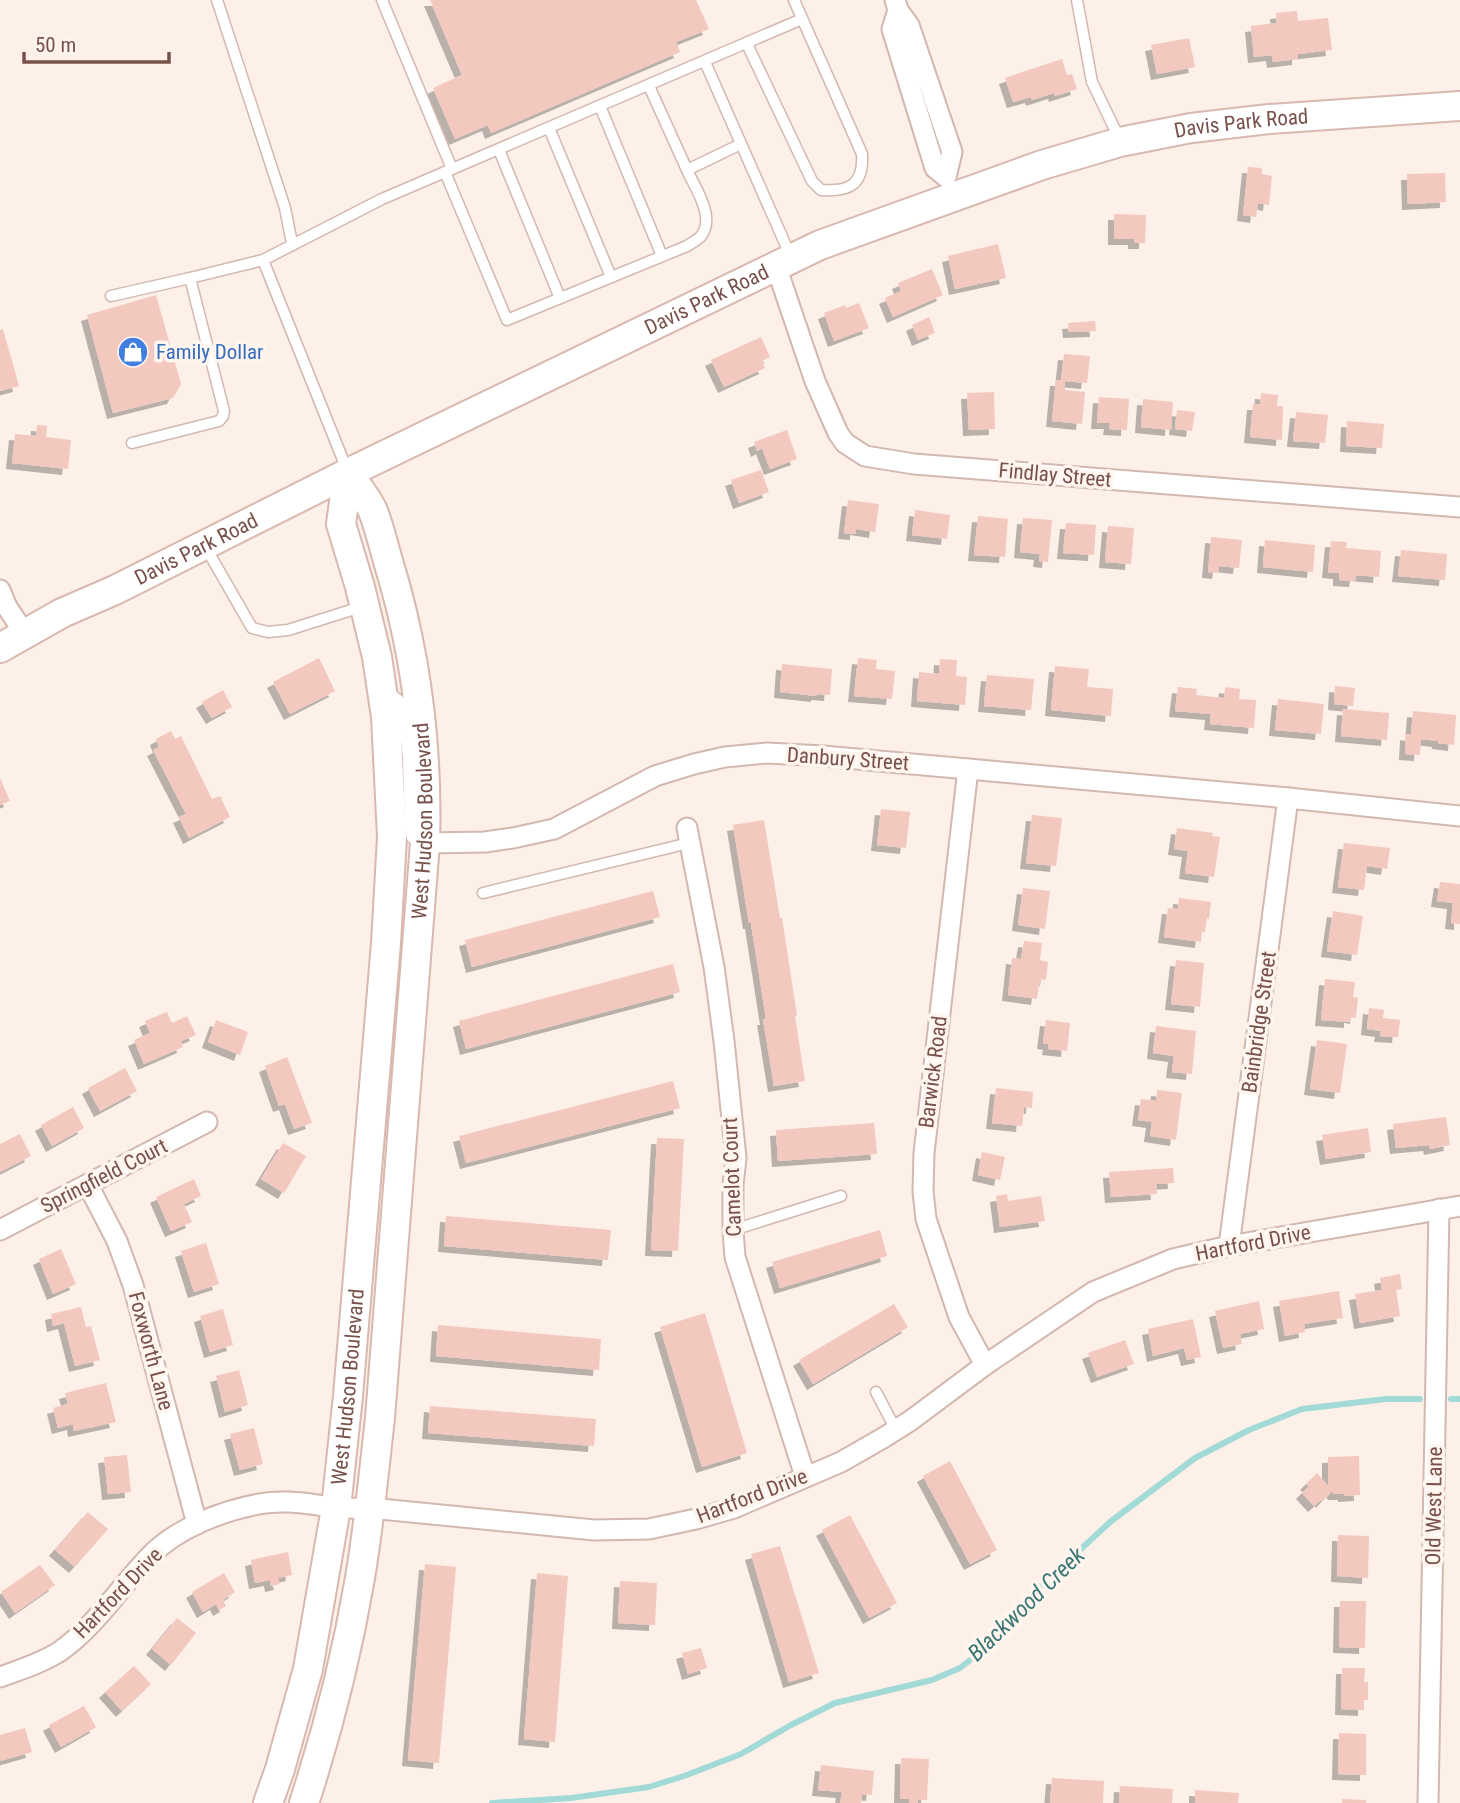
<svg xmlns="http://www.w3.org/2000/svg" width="1460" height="1803" font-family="'Roboto Condensed',sans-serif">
  <defs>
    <filter id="shadow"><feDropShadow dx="-6" dy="6" stdDeviation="0" flood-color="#0004"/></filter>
  </defs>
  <rect width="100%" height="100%" fill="#fdf0e8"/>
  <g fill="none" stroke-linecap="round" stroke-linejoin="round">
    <g stroke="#a1dad7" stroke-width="6">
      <polyline points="1451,1399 1460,1399"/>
      <polyline points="492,1803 571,1798 649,1787 684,1776 741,1754 791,1725 835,1703 932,1680 960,1668 979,1653 1039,1588 1110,1522 1195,1458 1249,1430 1302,1409 1386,1399 1420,1399"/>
    </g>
  </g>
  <g fill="#f3c8bf" filter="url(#shadow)">
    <polygon points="430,0 696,0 709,29 676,42 680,52 491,133 488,125 455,139 433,88 462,75"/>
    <polygon points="1297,11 1298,21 1328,18 1332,50 1298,54 1298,59 1273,62 1272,55 1254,57 1251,26 1277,23 1276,13"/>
    <polygon points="1189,38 1195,67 1157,74 1151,45"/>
    <polygon points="1062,59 1067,75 1072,74 1077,89 1055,96 1054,93 1032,100 1031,97 1013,102 1005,78"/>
    <polygon points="1248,167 1262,168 1262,174 1272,176 1269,205 1258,203 1256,217 1243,215"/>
    <polygon points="1445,173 1446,202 1408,204 1407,174"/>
    <polygon points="1114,214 1146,215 1145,243 1134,243 1134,239 1114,239"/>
    <polygon points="998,244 1006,278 955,289 948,256"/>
    <polygon points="932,269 943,295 893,317 885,298 901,291 898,283"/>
    <polygon points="156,295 181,384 173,398 113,413 87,315"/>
    <polygon points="859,303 869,328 834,341 824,313 845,305 846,308"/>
    <polygon points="929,317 935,333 918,340 912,325"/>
    <polygon points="1095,321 1096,331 1069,332 1068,323"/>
    <polygon points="3,329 19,386 0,391 0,330"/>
    <polygon points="761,337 770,357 762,361 765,368 724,387 711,360"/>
    <polygon points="1064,354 1090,356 1087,383 1065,381 1065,390 1085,392 1082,424 1052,421 1056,380 1061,380"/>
    <polygon points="994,392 995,429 969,430 967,393"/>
    <polygon points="1261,393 1278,395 1277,406 1283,406 1282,440 1250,437 1253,404 1260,404"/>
    <polygon points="1099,397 1129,399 1127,430 1109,429 1110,423 1097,423"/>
    <polygon points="1143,399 1173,402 1171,430 1141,427"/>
    <polygon points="1177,410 1195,412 1192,431 1175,429"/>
    <polygon points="1296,412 1328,415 1325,443 1293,441"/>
    <polygon points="1347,421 1384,424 1382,448 1346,446"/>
    <polygon points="37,425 47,426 46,437 71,440 68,469 12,463 15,434 36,436"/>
    <polygon points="787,430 797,459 770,469 762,448 757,451 754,442"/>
    <polygon points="761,470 769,492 739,503 731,480"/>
    <polygon points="848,500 879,504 875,532 856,529 856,534 844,533"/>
    <polygon points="915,510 950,515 947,539 912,535"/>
    <polygon points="978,516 1008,519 1005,557 974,555"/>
    <polygon points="1023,518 1052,520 1048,562 1039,561 1040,554 1020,552"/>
    <polygon points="1066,523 1096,525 1094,555 1063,553"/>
    <polygon points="1108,526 1134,528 1131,564 1105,562"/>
    <polygon points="1211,537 1242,540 1239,568 1219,566 1218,573 1208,572"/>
    <polygon points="1265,540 1315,545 1313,572 1263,567"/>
    <polygon points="1331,541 1347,542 1346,548 1381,551 1379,577 1356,575 1355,581 1339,580 1339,573 1328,572"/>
    <polygon points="1401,550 1447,554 1445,580 1398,576"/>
    <polygon points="319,658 335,691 290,714 273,682"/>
    <polygon points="858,658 877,660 876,669 895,671 892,699 854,696"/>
    <polygon points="940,659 957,660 956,676 967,677 965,705 917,701 919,672 939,674"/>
    <polygon points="782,664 832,669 830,695 817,694 817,696 780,692"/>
    <polygon points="1055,666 1089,669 1087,687 1113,689 1111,716 1051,710"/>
    <polygon points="987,675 1034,679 1031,710 984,706"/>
    <polygon points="1335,686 1355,688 1353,706 1334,704"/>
    <polygon points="1178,687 1197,689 1196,695 1224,698 1225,687 1240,689 1239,699 1256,700 1254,728 1210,724 1211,714 1175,711"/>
    <polygon points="223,690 232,707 212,718 202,702"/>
    <polygon points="1278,699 1324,704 1321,734 1275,730"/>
    <polygon points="1343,709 1389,713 1387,740 1341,736"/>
    <polygon points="1413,711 1456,715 1454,745 1438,743 1438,741 1421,739 1420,755 1405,754 1406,734 1411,735"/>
    <polygon points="171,731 175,739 181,736 212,799 220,796 230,817 189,838 179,817 186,814 153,750 159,747 156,739"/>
    <polygon points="0,778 10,801 0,805"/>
    <polygon points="881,809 910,812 906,848 877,845"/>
    <polygon points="1032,815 1062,818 1056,866 1026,863"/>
    <polygon points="764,820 780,918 782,918 797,1015 795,1016 805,1081 774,1086 763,1019 766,1019 751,923 749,923 733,825"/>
    <polygon points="1177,828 1213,833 1212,836 1220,837 1214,877 1185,873 1188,851 1174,849"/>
    <polygon points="1344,843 1390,848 1387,869 1367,866 1364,890 1338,887"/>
    <polygon points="1440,882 1460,884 1460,924 1451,923 1453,903 1437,901"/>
    <polygon points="1023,888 1050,891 1045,929 1018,925"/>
    <polygon points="653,891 660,917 472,967 465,940"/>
    <polygon points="1179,898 1211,902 1209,919 1207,918 1205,932 1202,932 1201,942 1164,937 1168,908 1178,909"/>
    <polygon points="1333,911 1363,916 1357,955 1327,951"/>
    <polygon points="1024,941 1042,943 1040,960 1048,962 1046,980 1040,979 1037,999 1008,995 1012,958 1021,959"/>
    <polygon points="1176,960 1204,963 1200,1007 1171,1004"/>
    <polygon points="673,964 680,992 466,1049 459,1021"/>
    <polygon points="1325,979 1355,982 1353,997 1358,998 1356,1018 1350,1017 1350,1022 1321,1020"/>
    <polygon points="1369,1008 1384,1010 1383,1018 1400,1020 1398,1037 1380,1036 1381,1031 1367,1029"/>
    <polygon points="167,1012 172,1023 187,1016 196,1035 181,1041 183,1047 144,1064 134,1040 150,1033 145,1021"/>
    <polygon points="216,1020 248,1032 240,1055 208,1042"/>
    <polygon points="1046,1020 1070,1023 1067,1051 1048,1049 1049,1044 1043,1043"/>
    <polygon points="1156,1026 1196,1031 1192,1074 1172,1072 1174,1056 1153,1053"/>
    <polygon points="1317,1040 1347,1044 1340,1093 1310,1089"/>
    <polygon points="287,1057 312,1123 294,1129 285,1104 279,1106 265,1066"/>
    <polygon points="125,1068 137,1091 100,1111 88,1088"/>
    <polygon points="673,1081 680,1108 466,1163 459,1136"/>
    <polygon points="996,1088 1033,1092 1032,1108 1024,1107 1022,1126 992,1123"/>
    <polygon points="1157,1090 1182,1093 1176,1140 1150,1136 1152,1122 1138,1120 1141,1099 1156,1101"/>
    <polygon points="73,1107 84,1128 52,1146 41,1125"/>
    <polygon points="1446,1117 1450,1145 1430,1149 1429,1145 1396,1148 1393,1124"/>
    <polygon points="874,1123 877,1154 778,1161 776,1130"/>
    <polygon points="1368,1128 1371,1152 1326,1159 1322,1135"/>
    <polygon points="20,1134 31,1156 0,1172 0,1144"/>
    <polygon points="657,1138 684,1139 678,1251 651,1250"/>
    <polygon points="283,1143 306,1156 284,1193 261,1179"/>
    <polygon points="982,1152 1005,1157 1000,1180 978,1175"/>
    <polygon points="1173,1168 1174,1183 1156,1184 1157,1194 1111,1197 1109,1172"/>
    <polygon points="194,1179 201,1196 184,1204 192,1222 171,1231 156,1197"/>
    <polygon points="1007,1194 1008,1201 1041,1196 1045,1221 1000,1227 996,1196"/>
    <polygon points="446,1216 611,1230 608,1260 444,1246"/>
    <polygon points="880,1230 887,1256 780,1288 772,1262"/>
    <polygon points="206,1243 219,1284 194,1292 181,1251"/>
    <polygon points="61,1249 76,1284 53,1294 39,1259"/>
    <polygon points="1400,1274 1402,1289 1396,1290 1400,1316 1360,1323 1355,1294 1382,1290 1380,1278"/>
    <polygon points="1339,1291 1343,1318 1304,1324 1305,1332 1285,1336 1279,1301"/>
    <polygon points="1259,1301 1264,1329 1240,1334 1242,1344 1223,1348 1215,1311"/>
    <polygon points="894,1304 908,1327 813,1384 799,1360"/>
    <polygon points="81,1307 86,1327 91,1326 100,1360 75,1366 64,1323 53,1326 51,1314"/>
    <polygon points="223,1309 233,1345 210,1352 200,1316"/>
    <polygon points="705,1313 747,1453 702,1467 660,1327"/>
    <polygon points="1193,1319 1201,1357 1187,1360 1184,1348 1153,1356 1148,1329"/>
    <polygon points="438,1325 601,1339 599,1370 436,1356"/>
    <polygon points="1125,1340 1134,1364 1097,1377 1088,1353"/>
    <polygon points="239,1370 248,1405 225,1412 216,1376"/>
    <polygon points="106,1383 116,1422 74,1431 73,1424 58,1428 53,1408 68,1404 65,1393"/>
    <polygon points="430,1406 596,1419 594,1446 428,1433"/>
    <polygon points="254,1428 263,1464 240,1470 230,1434"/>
    <polygon points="127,1455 131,1492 108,1494 104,1457"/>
    <polygon points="1359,1456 1360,1495 1344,1496 1344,1494 1334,1494 1332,1491 1322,1502 1321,1500 1314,1506 1302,1493 1309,1486 1306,1484 1317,1473 1328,1486 1328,1457"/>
    <polygon points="950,1461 997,1550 970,1564 923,1476"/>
    <polygon points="88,1512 108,1529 75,1567 55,1550"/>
    <polygon points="850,1515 897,1603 869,1618 822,1530"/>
    <polygon points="1338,1535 1369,1536 1368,1578 1337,1576"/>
    <polygon points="780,1546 819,1673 789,1682 751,1554"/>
    <polygon points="288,1552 292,1575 278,1578 280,1584 271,1586 270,1580 255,1583 251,1560"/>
    <polygon points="425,1564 456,1567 439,1763 408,1760"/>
    <polygon points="40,1565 55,1585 15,1613 1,1592"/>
    <polygon points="224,1573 235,1592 223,1600 226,1606 219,1610 216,1604 203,1612 192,1592"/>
    <polygon points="537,1573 568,1576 555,1742 524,1739"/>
    <polygon points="620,1581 657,1583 655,1625 618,1623"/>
    <polygon points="1340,1601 1366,1601 1365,1648 1339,1647"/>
    <polygon points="177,1618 196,1633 171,1665 152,1649"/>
    <polygon points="701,1648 707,1668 688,1674 682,1653"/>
    <polygon points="134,1666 151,1684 122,1711 105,1692"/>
    <polygon points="1342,1668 1365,1668 1364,1682 1368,1682 1368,1700 1364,1700 1364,1710 1341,1709"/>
    <polygon points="84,1706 96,1727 61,1747 49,1725"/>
    <polygon points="25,1728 32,1752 0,1761 0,1735"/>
    <polygon points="1339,1733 1366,1734 1366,1775 1338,1774"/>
    <polygon points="901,1758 929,1759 927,1800 918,1800 918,1803 909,1803 909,1799 900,1799"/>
    <polygon points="821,1765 874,1771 872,1795 862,1794 861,1803 840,1803 842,1792 818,1790"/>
    <polygon points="1052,1778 1104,1781 1103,1803 1050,1803"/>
    <polygon points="1120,1786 1173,1789 1172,1803 1119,1803"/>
    <polygon points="1195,1790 1239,1793 1238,1803 1195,1803"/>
    <polygon points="1342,1799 1366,1800 1366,1803 1342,1803"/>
  </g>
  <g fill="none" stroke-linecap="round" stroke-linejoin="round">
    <g stroke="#d2b8af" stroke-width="13">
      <g id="service">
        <polyline points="217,0 285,208 292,243"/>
        <polyline points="382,0 452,169"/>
        <polyline points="1077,0 1092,82 1119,138"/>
        <path d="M747,44L812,181L821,190C849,192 864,185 862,154L794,0"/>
        <polyline points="705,62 791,257"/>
        <polyline points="649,86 687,170"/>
        <polyline points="600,106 662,256"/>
        <polyline points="549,128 611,277"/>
        <polyline points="499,150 560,298"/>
        <path d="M445,172L507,320L687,246C691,243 698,240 701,236C716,217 695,188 687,170L741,144"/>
        <polyline points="263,260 347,470"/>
        <polyline points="111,296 190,278"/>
        <polyline points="132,443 219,421 223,416 224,411 190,278 263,260 382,199 802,19"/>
        <polyline points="206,548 252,628 268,632 288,630 361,607"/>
        <polyline points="388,692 400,701 403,713 408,758 410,829 412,838 419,841"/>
        <polyline points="483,893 689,843"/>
        <polyline points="733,1230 841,1196"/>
        <polyline points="876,1392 896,1430"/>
      </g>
    </g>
    <g stroke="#d2b8af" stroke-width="23">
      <g id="minor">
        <polyline points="895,0 898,10 909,25 952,152 946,177 935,168 892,29 898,10"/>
        <polyline points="776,266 815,381 838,433 845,443 865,456 914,464 1460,507"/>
        <polyline points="0,590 7,607 25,634"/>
        <polyline points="968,769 924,1153 923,1191 926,1219 959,1317 985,1365"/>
        <polyline points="687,828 714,967 724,1041 736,1158 733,1185 733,1230 735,1257 805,1476"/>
        <polyline points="425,843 485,842 513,838 554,829 655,776 694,764 725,757 767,753 823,756 968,769 1288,798 1460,816"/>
        <polyline points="88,1185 117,1241 133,1285 197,1524"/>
        <polyline points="0,1230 207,1122"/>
        <polyline points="1229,1246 1288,798"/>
        <path d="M0,1677C20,1670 41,1663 59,1652C96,1626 119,1588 150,1556C177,1528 222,1511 259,1504C284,1499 308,1504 333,1507C345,1509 358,1508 370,1508L594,1530L649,1529L696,1519L734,1508L841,1462L883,1438L910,1421L985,1365L1093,1292L1173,1259L1229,1246L1460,1206"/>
        <polyline points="1428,1803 1439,1209"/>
      </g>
    </g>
    <g stroke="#d8b8af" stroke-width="32">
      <g id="secondary">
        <path id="s1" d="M0,648L62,613L115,590L348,473L820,245L1042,165L1120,142L1191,128L1269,119L1460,106"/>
        <path id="s2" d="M268,1803L280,1769L308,1669L336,1508L348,1396L386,943L392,837L386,717L377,657L360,587L341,524L348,473"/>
        <path id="s3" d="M304,1803C328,1730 347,1654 360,1578C369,1525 374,1471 380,1418L425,843C428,748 416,652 388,561C383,544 379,525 372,509C366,497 356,485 348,473"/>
      </g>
    </g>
    <use href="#service" stroke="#fff" stroke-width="10"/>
    <use href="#minor" stroke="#fff" stroke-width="19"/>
    <use href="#secondary" stroke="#fff" stroke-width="28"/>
  </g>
  <defs>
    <g id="shop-disc" transform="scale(1.575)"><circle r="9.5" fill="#3f7fe0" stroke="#fff5ef"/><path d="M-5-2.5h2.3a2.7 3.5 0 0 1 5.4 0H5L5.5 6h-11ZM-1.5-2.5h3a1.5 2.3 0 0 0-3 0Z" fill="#fff"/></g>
  </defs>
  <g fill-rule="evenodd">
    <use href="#shop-disc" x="133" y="352"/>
  </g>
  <g text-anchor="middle" stroke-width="7" stroke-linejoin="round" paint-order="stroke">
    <g font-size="21" fill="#78514b" stroke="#fff5ef">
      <text dy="7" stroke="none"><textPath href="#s1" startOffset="1354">Davis Park Road</textPath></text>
      <text dy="7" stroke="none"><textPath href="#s1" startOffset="788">Davis Park Road</textPath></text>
      <text transform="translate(1055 475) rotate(5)" y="7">Findlay Street</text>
      <text dy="7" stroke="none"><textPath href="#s1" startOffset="220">Davis Park Road</textPath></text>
      <text transform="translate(848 759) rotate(4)" y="7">Danbury Street</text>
      <text dy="7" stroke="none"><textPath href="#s3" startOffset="992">West Hudson Boulevard</textPath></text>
      <text transform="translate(1259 1022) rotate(-82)" y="7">Bainbridge Street</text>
      <text transform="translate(933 1072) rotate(-83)" y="7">Barwick Road</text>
      <text transform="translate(104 1176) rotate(-27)" y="7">Springfield Court</text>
      <text transform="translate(732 1177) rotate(-92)" y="7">Camelot Court</text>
      <text transform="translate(1253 1243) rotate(-11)" y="7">Hartford Drive</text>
      <text transform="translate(151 1351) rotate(75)" y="7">Foxworth Lane</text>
      <text dy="7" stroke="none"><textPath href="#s2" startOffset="425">West Hudson Boulevard</textPath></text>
      <text transform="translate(752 1496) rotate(-21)" y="7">Hartford Drive</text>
      <text transform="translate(1434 1506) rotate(-89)" y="7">Old West Lane</text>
      <text transform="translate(118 1593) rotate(-46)" y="7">Hartford Drive</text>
    </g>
    <g font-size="21" fill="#366cbe" stroke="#fff5ef" text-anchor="start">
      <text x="156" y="359">Family Dollar</text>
    </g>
    <g font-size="23" font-style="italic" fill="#3a7674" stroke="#fff5ef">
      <text transform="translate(1026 1604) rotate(-44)" y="8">Blackwood Creek</text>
    </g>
  </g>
  <path d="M24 52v10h145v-10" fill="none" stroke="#78514b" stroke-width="3.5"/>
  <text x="35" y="52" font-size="21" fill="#78514b" stroke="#fff5ef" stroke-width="5" paint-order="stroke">50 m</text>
</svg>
